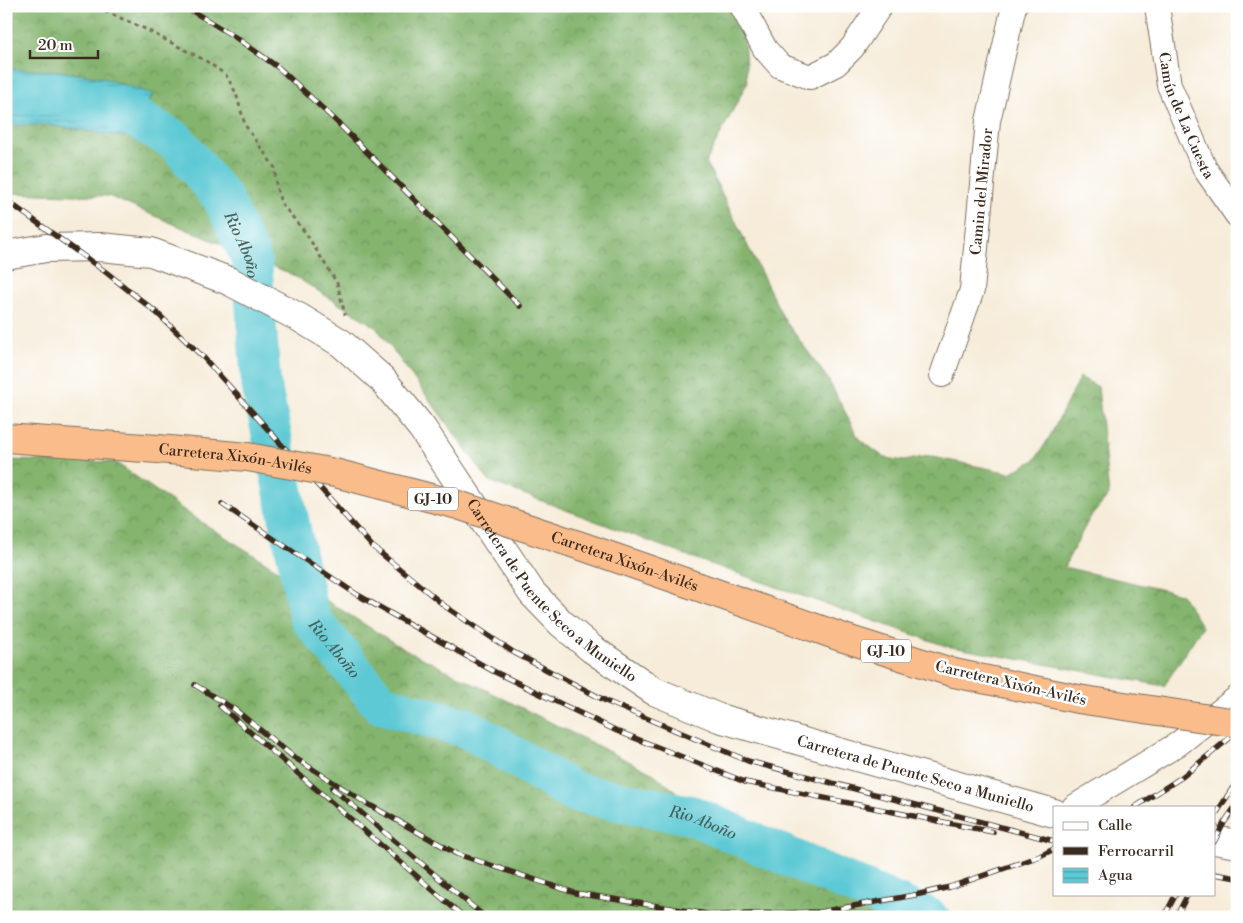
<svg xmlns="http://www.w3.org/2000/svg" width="1243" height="923" font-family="'Libre Bodoni',serif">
  <defs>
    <pattern id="forest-crowns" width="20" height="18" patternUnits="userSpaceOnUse" patternTransform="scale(1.25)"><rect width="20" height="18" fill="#84b46e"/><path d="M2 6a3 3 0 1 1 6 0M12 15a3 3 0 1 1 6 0" fill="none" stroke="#6d935a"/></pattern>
    <pattern id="water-rules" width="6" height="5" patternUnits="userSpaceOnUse" patternTransform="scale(1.25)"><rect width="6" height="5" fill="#5dc9d4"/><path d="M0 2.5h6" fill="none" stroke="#4ea3ab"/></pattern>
  </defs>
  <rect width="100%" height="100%" fill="#fff"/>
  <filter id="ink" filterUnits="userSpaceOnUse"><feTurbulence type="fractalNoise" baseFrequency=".02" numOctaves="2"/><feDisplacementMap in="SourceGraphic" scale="10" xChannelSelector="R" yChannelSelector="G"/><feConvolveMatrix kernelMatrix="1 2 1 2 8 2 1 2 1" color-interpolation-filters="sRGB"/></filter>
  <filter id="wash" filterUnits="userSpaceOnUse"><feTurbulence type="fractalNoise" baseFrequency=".0096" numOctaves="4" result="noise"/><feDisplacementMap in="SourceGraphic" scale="20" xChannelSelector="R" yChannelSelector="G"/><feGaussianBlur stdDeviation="1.12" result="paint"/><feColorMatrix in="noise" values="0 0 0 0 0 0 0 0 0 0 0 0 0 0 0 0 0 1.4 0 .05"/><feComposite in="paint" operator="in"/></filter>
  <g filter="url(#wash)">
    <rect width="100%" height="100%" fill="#f6ecd9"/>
    <g fill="url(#forest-crowns)" stroke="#606f46">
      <polygon points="6,6 742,6 747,83 706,162 784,319 828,379 859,439 885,458 904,461 928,456 1010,473 1035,460 1049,438 1080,377 1098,387 1109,495 1089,519 1064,567 1181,594 1202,627 1164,686 946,646 696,559 489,481 376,327 291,274 108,196 6,193"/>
      <polygon points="6,460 115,462 195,518 402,648 654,774 769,866 940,904 956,917 6,917"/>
    </g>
    <polygon fill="url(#water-rules)" stroke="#4c7a79" points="6,69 59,71 102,78 153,94 126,137 48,125 6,125"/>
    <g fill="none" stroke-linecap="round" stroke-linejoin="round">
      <path stroke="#5dc9d4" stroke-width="40" id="s1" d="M6,95L57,94L121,110L176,141L223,199L252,261L261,383L309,617L381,704L469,729L574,792L691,815L928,917"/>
    </g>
  </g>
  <g filter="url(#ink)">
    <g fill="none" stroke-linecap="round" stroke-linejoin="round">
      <g stroke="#7c6e5f" stroke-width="26">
        <g id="minor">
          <polyline points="742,6 765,49 780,66 810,77 836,64 852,48 880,6"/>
          <path id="s2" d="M1157,6L1169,85L1205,169L1237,215"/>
          <path id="s3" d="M942,375L972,290L988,121L1014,6"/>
          <polyline points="1074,807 1178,744 1237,698"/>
        </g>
      </g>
      <g stroke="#7c6e5f" stroke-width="30">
        <g id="tertiary">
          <path id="s4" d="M6,255L46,248L100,247L151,252L229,281L300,318L341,343L382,379L422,428L532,593L561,623L592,649L654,691L719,718L1054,813"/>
          <polyline points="1214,840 1237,844"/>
        </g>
      </g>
      <g stroke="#7c6e5f" stroke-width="30">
        <g id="trunk">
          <polyline points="6,438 158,449"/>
          <polyline points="699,587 844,638 954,673 1078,699"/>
        </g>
      </g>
      <polyline stroke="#7c6e5f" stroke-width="3" stroke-dasharray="4 4" stroke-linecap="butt" points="90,6 100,9 143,28 206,61 226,75 236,93 245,125 275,168 276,186 281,203 305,232 337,283 345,315"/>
      <use href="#minor" stroke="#fff" stroke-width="24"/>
      <use href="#tertiary" stroke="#fff" stroke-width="28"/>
      <use href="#trunk" stroke="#f9bc8a" stroke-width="28"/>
      <g stroke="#3b2a1e" stroke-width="5.5">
        <g id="rail">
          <polyline points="184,6 235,37 279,68 335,120 520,306"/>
          <polyline points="6,200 107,273 157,313 204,358 372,546 446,607 513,652 608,702 748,761 1054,841"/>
          <polyline points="222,504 356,594 493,671 617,731 745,782 993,832"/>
          <polyline points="195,685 234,709 295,758 366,803 457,854 575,893 714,915 820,912 920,894 950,887 1040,856 1054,849"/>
          <polyline points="220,706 464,917"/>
          <polyline points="332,788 485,917"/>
          <polyline points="1135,807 1182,777 1237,732"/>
          <polyline points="1214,817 1237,781"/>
          <polyline points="1214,842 1224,823 1237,804"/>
          <polyline points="1214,874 1237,878"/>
          <polyline points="1164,917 1176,894"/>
          <polyline points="1176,917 1188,894"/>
        </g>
      </g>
      <use href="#rail" stroke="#fff" stroke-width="4" stroke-dasharray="11" stroke-linecap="butt"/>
      <g stroke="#7c6e5f" stroke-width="30" stroke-linecap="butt">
        <g id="trunk-bridge">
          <path id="s5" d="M158,449L248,457L335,473L458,505L584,547L699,587"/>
          <polyline points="1078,699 1237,723"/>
        </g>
      </g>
      <use href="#trunk-bridge" stroke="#f9bc8a" stroke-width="28"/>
    </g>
  </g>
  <g text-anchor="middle" stroke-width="5" stroke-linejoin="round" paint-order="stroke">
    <g fill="#fff" stroke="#766a62" stroke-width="1">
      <rect x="408" y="487.5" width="50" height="23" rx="4"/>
      <rect x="861" y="639.5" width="50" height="23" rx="4"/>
    </g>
    <g font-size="14" font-weight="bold" fill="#3b2a1e">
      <text x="433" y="504">GJ-10</text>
      <text x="886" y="656">GJ-10</text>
    </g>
    <g font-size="15" fill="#3b2a1e" stroke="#fff">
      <text dy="5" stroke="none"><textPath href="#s2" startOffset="114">Camín de La Cuesta</textPath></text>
      <text dy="5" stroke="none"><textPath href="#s3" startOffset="189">Camin del Mirador</textPath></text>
      <text dy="5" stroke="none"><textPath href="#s5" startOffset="78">Carretera Xixón-Avilés</textPath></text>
      <text dy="5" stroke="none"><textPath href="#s5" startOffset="482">Carretera Xixón-Avilés</textPath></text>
      <text dy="5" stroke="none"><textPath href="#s4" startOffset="685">Carretera de Puente Seco a Muniello</textPath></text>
      <text transform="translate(1011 683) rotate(13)" y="5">Carretera Xixón-Avilés</text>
      <text dy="5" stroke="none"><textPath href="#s4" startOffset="1105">Carretera de Puente Seco a Muniello</textPath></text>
    </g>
    <g font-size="16" font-style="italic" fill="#47625e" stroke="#fff">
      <text dy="6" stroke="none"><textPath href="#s1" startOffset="305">Rio Aboño</textPath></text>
      <text dy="6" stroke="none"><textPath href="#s1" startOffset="725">Rio Aboño</textPath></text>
      <text dy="6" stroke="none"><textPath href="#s1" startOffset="1144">Rio Aboño</textPath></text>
    </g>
  </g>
  <rect width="1243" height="923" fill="none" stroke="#fff" stroke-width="25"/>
  <rect x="1053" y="806" width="162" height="90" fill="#ffffff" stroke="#b1aaa5"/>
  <rect x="1063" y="822" width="25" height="8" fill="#ffffff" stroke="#b1aaa5"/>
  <text x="1098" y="830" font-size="15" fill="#3b2a1e">Calle</text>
  <rect x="1063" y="847" width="25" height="8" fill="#3b2a1e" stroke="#b1aaa5"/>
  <text x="1098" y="856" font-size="15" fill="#3b2a1e">Ferrocarril</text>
  <rect x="1063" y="868" width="25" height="15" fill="url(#water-rules)" stroke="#b1aaa5"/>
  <text x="1098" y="880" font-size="15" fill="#3b2a1e">Agua</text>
  <path d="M30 50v8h68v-8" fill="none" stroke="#3b2a1e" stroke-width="2.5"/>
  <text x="38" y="50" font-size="15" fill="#3b2a1e" stroke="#ffffff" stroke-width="4" paint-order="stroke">20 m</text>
</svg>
